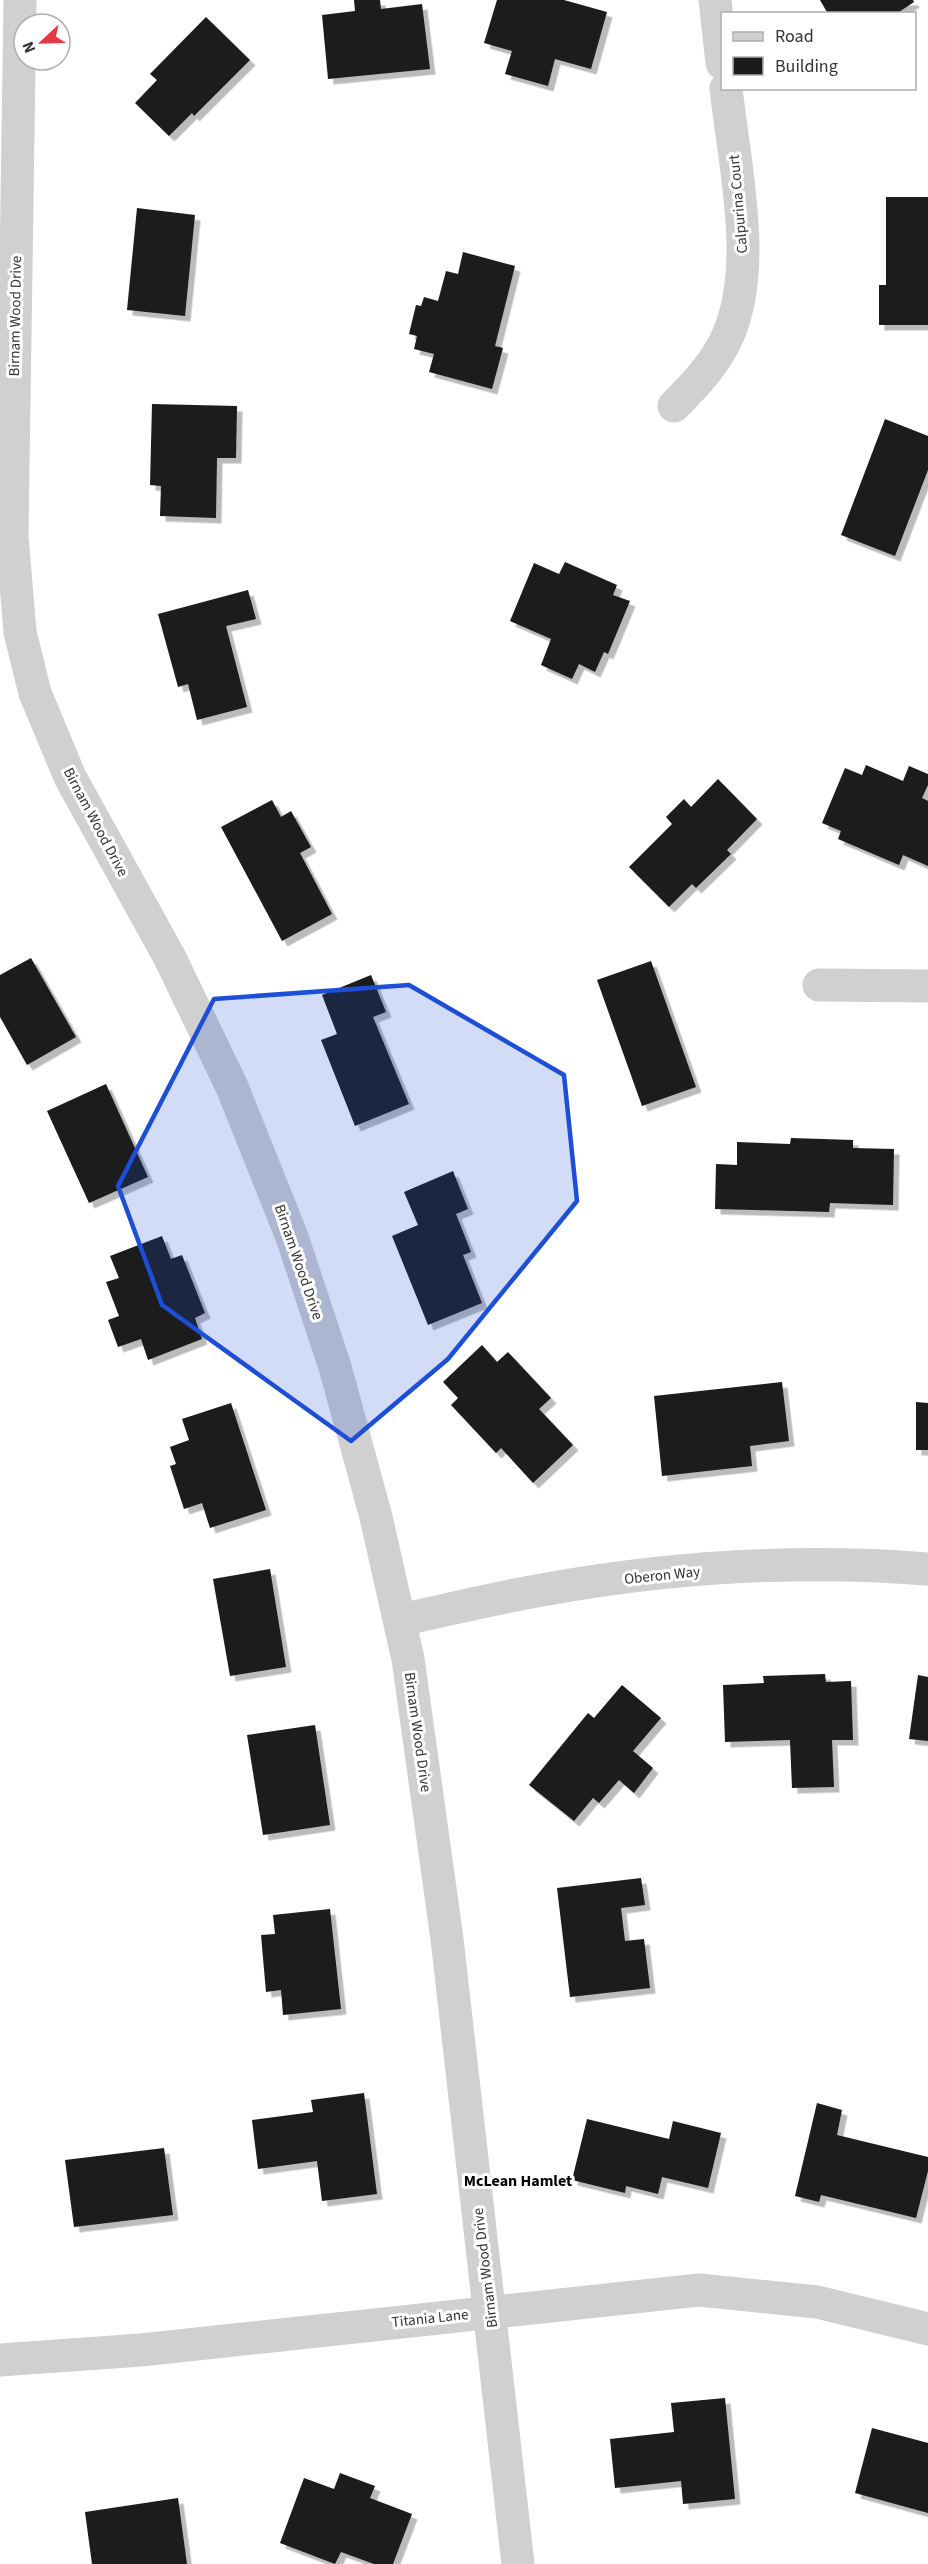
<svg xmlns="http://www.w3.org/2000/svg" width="928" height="2564" font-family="'Source Sans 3',sans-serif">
  <defs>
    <filter id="shadow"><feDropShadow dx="5.5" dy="5.5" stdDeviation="0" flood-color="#0004"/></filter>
  </defs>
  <rect width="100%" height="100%" fill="#fff"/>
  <g fill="#1a1a1a" filter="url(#shadow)">
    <polygon points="354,0 380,0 381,9 422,4 430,69 328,79 322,15 355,11"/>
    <polygon points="497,0 564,0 607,12 591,69 555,59 548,86 505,74 512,51 484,43"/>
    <polygon points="820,0 913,0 914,2 896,14 828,14"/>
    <polygon points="206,17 250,60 194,116 192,113 169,136 135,103 157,80 150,74"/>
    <polygon points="886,197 928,197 928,325 879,325 879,285 886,285"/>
    <polygon points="137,208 195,215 185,316 127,310"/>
    <polygon points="463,252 515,266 495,346 503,348 492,389 429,372 434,354 414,349 417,336 409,334 416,305 421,306 424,297 438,301 446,271 458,274"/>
    <polygon points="152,404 237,406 236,458 217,458 216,518 160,516 161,486 150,485"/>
    <polygon points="885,419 928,436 928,470 895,556 841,535"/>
    <polygon points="565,562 617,585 613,595 630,601 608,654 604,652 595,672 579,664 572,679 541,665 551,639 510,621 534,563 559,574"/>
    <polygon points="248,590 256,619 226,626 247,707 197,720 188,684 178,687 158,614"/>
    <polygon points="866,765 903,781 909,766 928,774 928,785 922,798 928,801 928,866 903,855 899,865 838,839 841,831 822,823 845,768 862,775"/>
    <polygon points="718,779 757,819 727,850 731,854 696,888 692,884 669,907 629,867 672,824 666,817 684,799 691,807"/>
    <polygon points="272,800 281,817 291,811 311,847 300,853 332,914 282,941 221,827"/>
    <polygon points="31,958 76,1037 27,1065 0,1017 0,975"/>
    <polygon points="651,961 696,1087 642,1106 597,980"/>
    <polygon points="371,975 386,1012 373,1017 409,1104 355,1126 321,1040 337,1034 322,995"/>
    <polygon points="106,1084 148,1177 89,1203 47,1111"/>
    <polygon points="791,1138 853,1140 853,1148 894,1149 893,1205 830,1203 829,1212 715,1209 716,1164 737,1165 737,1142 790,1144"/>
    <polygon points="453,1171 468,1209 456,1214 471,1252 463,1255 482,1303 428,1325 392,1236 418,1225 404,1192"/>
    <polygon points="162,1236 171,1259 182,1255 205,1313 195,1318 202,1339 148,1360 141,1339 118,1347 108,1320 119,1316 106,1282 119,1278 110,1256"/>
    <polygon points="482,1345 497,1362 508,1352 551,1398 539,1409 573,1445 533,1483 501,1448 496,1453 451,1405 458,1398 443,1382"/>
    <polygon points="782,1382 789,1441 750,1446 752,1466 662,1476 654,1396"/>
    <polygon points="916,1402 928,1403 928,1450 916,1450"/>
    <polygon points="231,1403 266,1510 210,1528 202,1503 184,1509 170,1466 176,1464 170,1447 189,1440 182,1419"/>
    <polygon points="270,1569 286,1667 230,1676 213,1579"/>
    <polygon points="825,1674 826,1682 851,1681 853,1740 832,1740 834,1787 792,1788 790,1740 725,1742 723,1685 764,1683 763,1676"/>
    <polygon points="918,1675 928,1677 928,1741 909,1739"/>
    <polygon points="622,1685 661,1718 633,1751 653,1768 634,1793 619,1780 599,1803 593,1798 574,1821 529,1785 588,1713 594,1718"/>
    <polygon points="315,1725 330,1825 263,1835 247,1735"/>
    <polygon points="641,1878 645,1905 621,1908 625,1941 644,1939 650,1988 570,1997 557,1888"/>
    <polygon points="330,1909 341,2009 283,2015 281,1990 266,1992 261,1935 275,1934 273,1915"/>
    <polygon points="364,2093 377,2194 322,2201 317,2161 258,2169 252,2120 313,2112 311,2100"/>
    <polygon points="817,2103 842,2110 837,2135 928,2157 928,2171 916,2218 821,2195 819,2202 795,2196"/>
    <polygon points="587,2119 669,2139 673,2121 721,2133 708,2188 662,2177 658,2194 626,2186 625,2193 572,2180"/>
    <polygon points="164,2148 173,2215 74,2227 65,2160"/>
    <polygon points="725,2398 735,2499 683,2504 681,2481 615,2488 610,2439 674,2432 671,2403"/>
    <polygon points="872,2428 928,2443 928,2513 855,2493"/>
    <polygon points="340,2473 375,2486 370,2498 412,2514 393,2564 374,2564 341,2552 335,2564 280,2543 304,2478 334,2489"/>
    <polygon points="178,2498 187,2564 92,2564 85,2512"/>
  </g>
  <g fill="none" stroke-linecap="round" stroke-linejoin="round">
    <g stroke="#d0d0d0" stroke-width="33">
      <polyline points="20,0 12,536 20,632 35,693 70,777 170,958 232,1087 292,1237 335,1367 376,1517 408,1659 447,1939 518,2564"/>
      <polyline points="715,0 722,63"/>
      <path d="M674,406C696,384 717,362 729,333C758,263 734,163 726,88"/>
      <polyline points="819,985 928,986"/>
      <path d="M400,1620C447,1610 495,1598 542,1590C668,1567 801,1559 928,1569"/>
      <polyline points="0,2360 141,2350 699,2290 817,2302 928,2329"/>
    </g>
  </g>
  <path fill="#1d4ed8" fill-opacity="0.2" stroke="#1d4ed8" stroke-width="4.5" stroke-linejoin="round" d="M409,985L564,1075L577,1201L448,1359L351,1441L162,1305L118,1186L214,999Z"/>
  <g text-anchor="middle" stroke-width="6" stroke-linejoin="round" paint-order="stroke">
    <g font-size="15" fill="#333" stroke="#fff">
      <text transform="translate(738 204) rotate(-95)" y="5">Calpurina Court</text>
      <text transform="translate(15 316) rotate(-89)" y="5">Birnam Wood Drive</text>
      <text transform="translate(96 822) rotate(62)" y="5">Birnam Wood Drive</text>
      <text transform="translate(299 1262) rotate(71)" y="5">Birnam Wood Drive</text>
      <text transform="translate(662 1575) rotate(-6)" y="5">Oberon Way</text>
      <text transform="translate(418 1732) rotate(82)" y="5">Birnam Wood Drive</text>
      <text transform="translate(485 2268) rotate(-97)" y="5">Birnam Wood Drive</text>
      <text transform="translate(430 2318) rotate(-6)" y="5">Titania Lane</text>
    </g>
    <g font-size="16" font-weight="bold" fill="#000" stroke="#fff">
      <text x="518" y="2186">McLean Hamlet</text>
    </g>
  </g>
  <rect x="721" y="12" width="195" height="78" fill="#ffffff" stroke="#adadad" stroke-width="1.5"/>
  <rect x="733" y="32" width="30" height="9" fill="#d0d0d0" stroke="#adadad" stroke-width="1.5"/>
  <text x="775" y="42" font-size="18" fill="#333333">Road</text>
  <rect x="733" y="57" width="30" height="18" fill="#1a1a1a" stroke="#adadad" stroke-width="1.5"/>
  <text x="775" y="72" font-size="18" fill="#333333">Building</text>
  <g transform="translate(42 42) rotate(248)"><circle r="28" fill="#ffffff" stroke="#adadad" stroke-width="1.5"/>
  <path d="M0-4.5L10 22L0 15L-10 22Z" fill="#e63946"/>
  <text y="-9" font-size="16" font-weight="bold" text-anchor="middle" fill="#333333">N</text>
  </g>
</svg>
